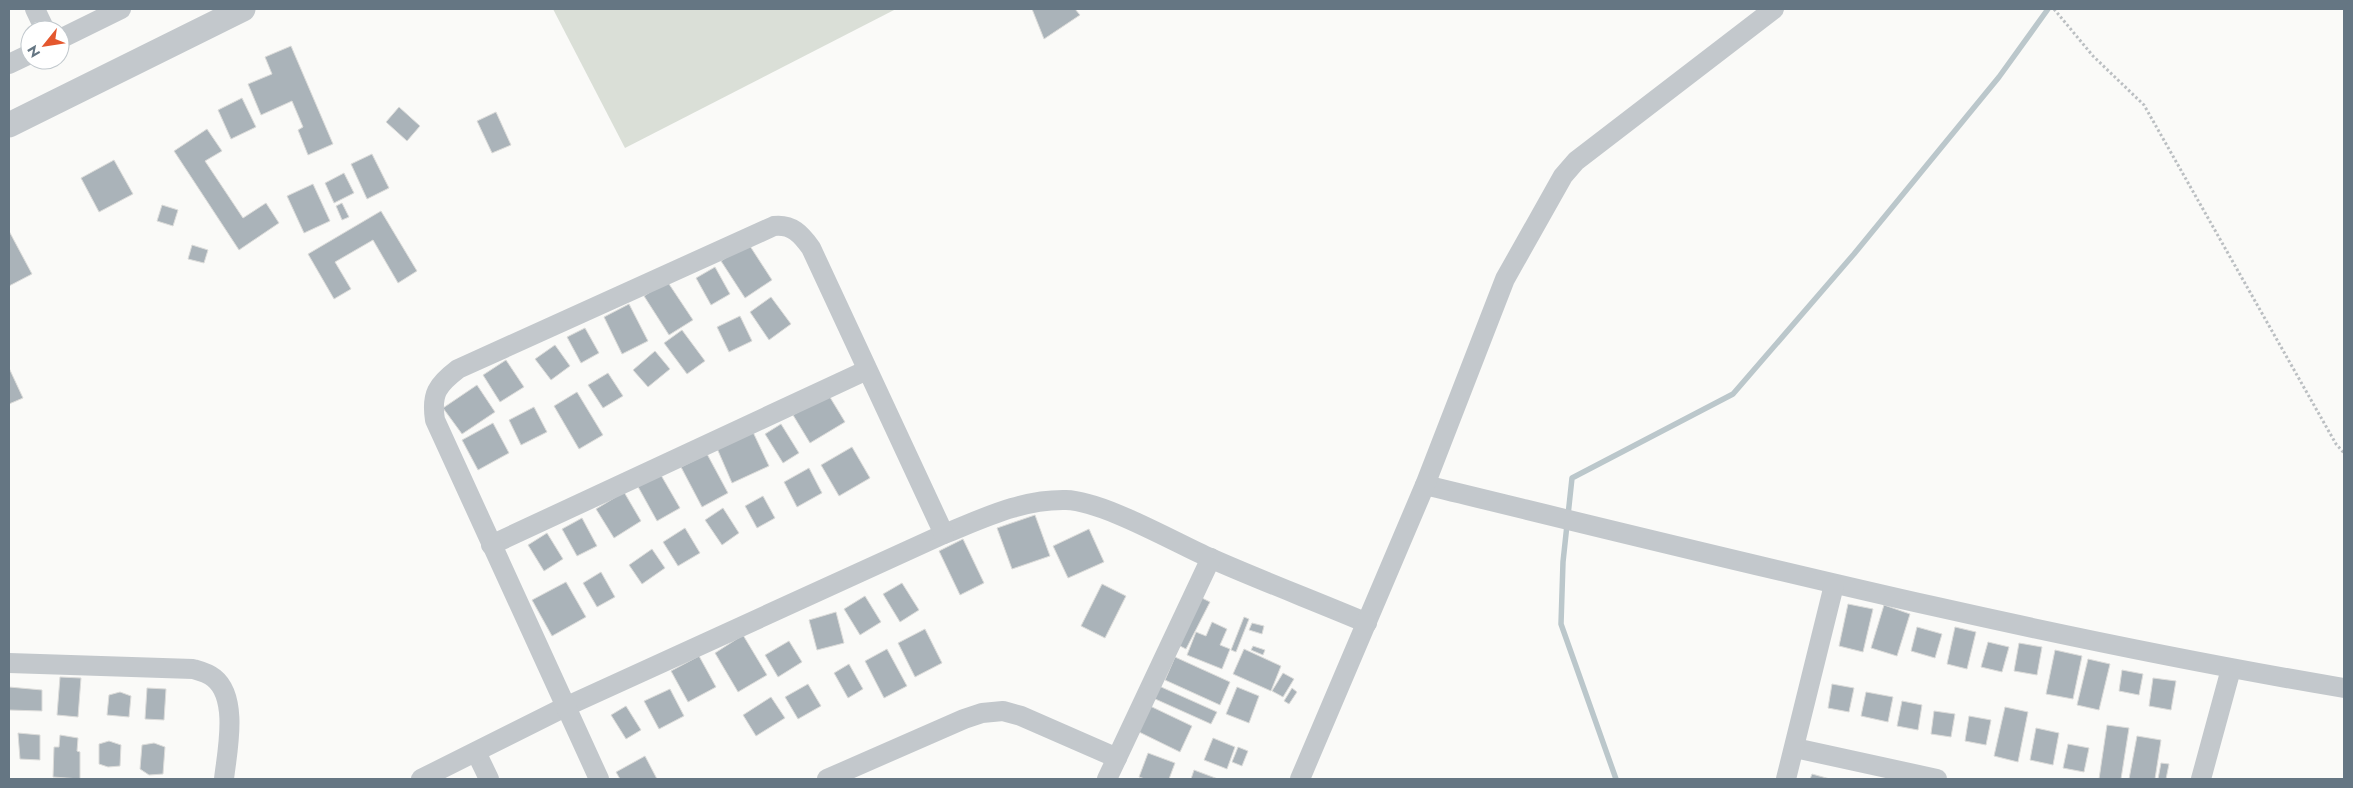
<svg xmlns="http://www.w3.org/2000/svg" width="2353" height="788" font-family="Jost,sans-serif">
  <rect width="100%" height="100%" fill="#fafaf8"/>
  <polygon fill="#dadfd7" points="553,9 896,9 625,148"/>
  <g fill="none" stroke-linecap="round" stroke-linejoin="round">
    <polyline stroke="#bbc7cb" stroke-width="5.5" points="1616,779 1561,624 1563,562 1572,478 1733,394 1854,254 1999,77 2048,9"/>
  </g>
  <g fill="#aab3b9" stroke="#dcdcda">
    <polygon points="1032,9 1075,9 1080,15 1044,39"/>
    <polygon points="291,46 333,144 308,155 298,130 303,127 292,101 261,115 248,84 272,74 265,57"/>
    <polygon points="242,98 256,127 231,139 218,110"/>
    <polygon points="399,107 420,126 407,141 386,122"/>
    <polygon points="496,112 511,145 492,153 477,121"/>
    <polygon points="207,129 222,151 205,161 243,218 266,203 279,223 239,250 174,151"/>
    <polygon points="372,154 389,188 367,199 351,164"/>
    <polygon points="114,160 133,194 99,212 81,178"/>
    <polygon points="344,173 354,193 334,203 325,183"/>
    <polygon points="313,184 330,221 304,233 287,196"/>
    <polygon points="342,203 349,217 342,220 336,206"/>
    <polygon points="162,205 178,210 173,226 157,221"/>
    <polygon points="381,211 417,271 398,283 373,240 335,262 351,289 334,299 308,254"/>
    <polygon points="9,231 32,274 9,286"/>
    <polygon points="748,243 772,280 745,298 721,261"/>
    <polygon points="192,245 208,250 204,263 188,259"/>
    <polygon points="715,267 730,294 711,305 696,278"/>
    <polygon points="667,281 693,320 669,335 644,296"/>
    <polygon points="771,297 791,324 769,340 750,312"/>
    <polygon points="629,304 648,341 622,354 604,317"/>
    <polygon points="740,316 752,341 729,352 717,327"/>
    <polygon points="585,328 599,353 581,363 567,337"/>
    <polygon points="682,330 705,361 687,374 664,343"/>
    <polygon points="555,345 570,366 551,380 535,359"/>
    <polygon points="655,351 670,369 648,387 633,370"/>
    <polygon points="506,360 524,387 500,402 483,375"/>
    <polygon points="9,368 23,398 9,404"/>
    <polygon points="608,373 623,396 603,408 588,385"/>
    <polygon points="477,385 495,412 462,434 443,408"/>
    <polygon points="577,392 603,435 579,449 554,406"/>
    <polygon points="828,394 845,422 810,443 793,415"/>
    <polygon points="534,407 547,432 521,445 509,420"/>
    <polygon points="493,423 509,453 478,470 462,440"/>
    <polygon points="781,424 799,453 783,463 765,434"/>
    <polygon points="752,430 769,466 732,483 716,446"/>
    <polygon points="852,447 870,478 839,496 821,465"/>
    <polygon points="707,454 728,493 702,507 681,467"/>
    <polygon points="809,468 822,493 797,507 784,482"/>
    <polygon points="658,470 680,508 657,521 636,483"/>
    <polygon points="624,492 641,521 614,538 596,509"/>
    <polygon points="763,496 775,518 757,528 745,506"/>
    <polygon points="723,508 739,533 722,545 705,520"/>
    <polygon points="1035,515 1050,556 1012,569 997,528"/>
    <polygon points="582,518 597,546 577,556 562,529"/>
    <polygon points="685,528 700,553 678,566 663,542"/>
    <polygon points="1089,529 1104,562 1068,578 1053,546"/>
    <polygon points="547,533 563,559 544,571 528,545"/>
    <polygon points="963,539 984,583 960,595 939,551"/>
    <polygon points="652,549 665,568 642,584 629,565"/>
    <polygon points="601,572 615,597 597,607 583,583"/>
    <polygon points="566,582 586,617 552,636 532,600"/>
    <polygon points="902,583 919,610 900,622 883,594"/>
    <polygon points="1102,584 1126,596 1105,638 1081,626"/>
    <polygon points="865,596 881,622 860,635 844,609"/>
    <polygon points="1200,597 1210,602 1186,649 1176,644"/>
    <polygon points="1848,604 1873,609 1863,652 1839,646"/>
    <polygon points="1884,605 1910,614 1897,656 1871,648"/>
    <polygon points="836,612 844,643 817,650 809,620"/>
    <polygon points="1244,617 1249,619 1236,652 1231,650"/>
    <polygon points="1212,622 1227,629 1220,645 1230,649 1222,669 1187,655 1196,632 1206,636"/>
    <polygon points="1252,623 1264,626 1262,634 1249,630"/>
    <polygon points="1917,627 1942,634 1935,658 1911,651"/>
    <polygon points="1955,627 1976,632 1967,669 1947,664"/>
    <polygon points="925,629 942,663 915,677 898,643"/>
    <polygon points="743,635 767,675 738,692 715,653"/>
    <polygon points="789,641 802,662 778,677 765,655"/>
    <polygon points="1988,642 2009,647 2002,672 1981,667"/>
    <polygon points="2019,643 2042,647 2037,675 2014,671"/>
    <polygon points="1253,646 1265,650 1263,655 1251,650"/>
    <polygon points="887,649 907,686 884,698 865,661"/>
    <polygon points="1244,649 1281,666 1271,691 1233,674"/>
    <polygon points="2055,650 2082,656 2073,699 2046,694"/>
    <polygon points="699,656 716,687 688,702 671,671"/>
    <polygon points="1175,657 1230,682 1220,705 1165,680"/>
    <polygon points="2088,659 2110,664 2099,710 2077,705"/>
    <polygon points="849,664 863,689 848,698 834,673"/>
    <polygon points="2122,670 2143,674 2139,695 2119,691"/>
    <polygon points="1283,673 1294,679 1283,697 1272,691"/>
    <polygon points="60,677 81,678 78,717 57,715"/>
    <polygon points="2153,678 2176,681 2171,710 2149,706"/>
    <polygon points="808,684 821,706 798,719 785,697"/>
    <polygon points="1832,684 1854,688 1849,712 1828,708"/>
    <polygon points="1159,686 1217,712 1211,724 1153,698"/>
    <polygon points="9,687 42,690 42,711 9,710"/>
    <polygon points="1237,687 1259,696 1249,723 1226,714"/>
    <polygon points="147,688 166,689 164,720 145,719"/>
    <polygon points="1292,688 1297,692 1289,704 1284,701"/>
    <polygon points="670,689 684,716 659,729 644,701"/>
    <polygon points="120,692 131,696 129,717 107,715 109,695"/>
    <polygon points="1866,692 1893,697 1888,722 1861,716"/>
    <polygon points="771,697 785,718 756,736 743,715"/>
    <polygon points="1902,701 1922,705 1918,730 1897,726"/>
    <polygon points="626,706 641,730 626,739 611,715"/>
    <polygon points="1150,706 1192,726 1180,752 1137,731"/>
    <polygon points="2005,707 2028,712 2018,762 1994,756"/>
    <polygon points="1934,711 1955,714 1951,737 1931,734"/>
    <polygon points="1969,716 1991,720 1986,745 1965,741"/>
    <polygon points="2107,725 2129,728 2121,779 2099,779"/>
    <polygon points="2036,728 2059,733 2053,765 2030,760"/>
    <polygon points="18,733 40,735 40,760 20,759"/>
    <polygon points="60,735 78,738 77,751 80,752 80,779 53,777 54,747 59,747"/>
    <polygon points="2137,736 2161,740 2155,779 2129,779"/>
    <polygon points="1213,738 1235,747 1227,769 1204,760"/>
    <polygon points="109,741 121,745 120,766 108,767 99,764 99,744"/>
    <polygon points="154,743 165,747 163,774 149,775 140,769 142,745"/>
    <polygon points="2068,744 2089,748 2084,772 2063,768"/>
    <polygon points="1238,747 1248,751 1242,766 1232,762"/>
    <polygon points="1148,753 1175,763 1169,779 1145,779 1139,777"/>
    <polygon points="645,756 657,779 620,779 616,772"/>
    <polygon points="2161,763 2169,764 2166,779 2158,779"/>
    <polygon points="1194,770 1218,779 1191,779"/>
    <polygon points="1812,774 1830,779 1810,779"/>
  </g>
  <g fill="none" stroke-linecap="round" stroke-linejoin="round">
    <polyline stroke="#bbbfc2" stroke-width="3" stroke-dasharray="2.5 2.5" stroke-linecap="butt" points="2054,9 2093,56 2144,105 2336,444 2344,453"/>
    <g stroke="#c3c8cc" stroke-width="20">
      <polyline points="35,9 45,30"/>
      <polyline points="60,39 121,9"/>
      <polyline points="9,64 30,54"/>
      <path d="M1425,485C1730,559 2034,636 2344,688"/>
      <polyline points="491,545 867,370"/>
      <path d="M9,663L193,669C200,671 208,673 214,678C239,698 227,752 224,779"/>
      <polyline points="1795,748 1937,779"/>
      <polyline points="476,752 489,779"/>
      <path d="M421,779L565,707L944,534C984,518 1022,499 1066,500C1103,501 1174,542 1210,558C1262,581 1315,601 1367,623"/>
      <path d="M599,779L435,420C431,394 437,385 458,369L774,226C792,224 801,234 811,248L944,534"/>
      <polyline points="827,779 964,719 982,713 1003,711 1021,716 1117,758"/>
      <polyline points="1107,779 1211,558"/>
      <polyline points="1300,779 1425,485 1505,279 1563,176 1576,161 1774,9"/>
      <polyline points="1786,779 1834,585"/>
      <polyline points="2201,779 2231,669"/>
    </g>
    <polyline stroke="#c3c8cc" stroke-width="25" points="9,125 243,9"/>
  </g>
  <rect width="2353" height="788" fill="none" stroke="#657683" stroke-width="20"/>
  <g transform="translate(45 45) rotate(240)"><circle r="24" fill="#ffffff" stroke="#c1c8cd"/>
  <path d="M0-4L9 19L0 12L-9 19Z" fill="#e4572e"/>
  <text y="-8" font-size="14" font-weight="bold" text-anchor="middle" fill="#657683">N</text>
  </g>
</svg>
